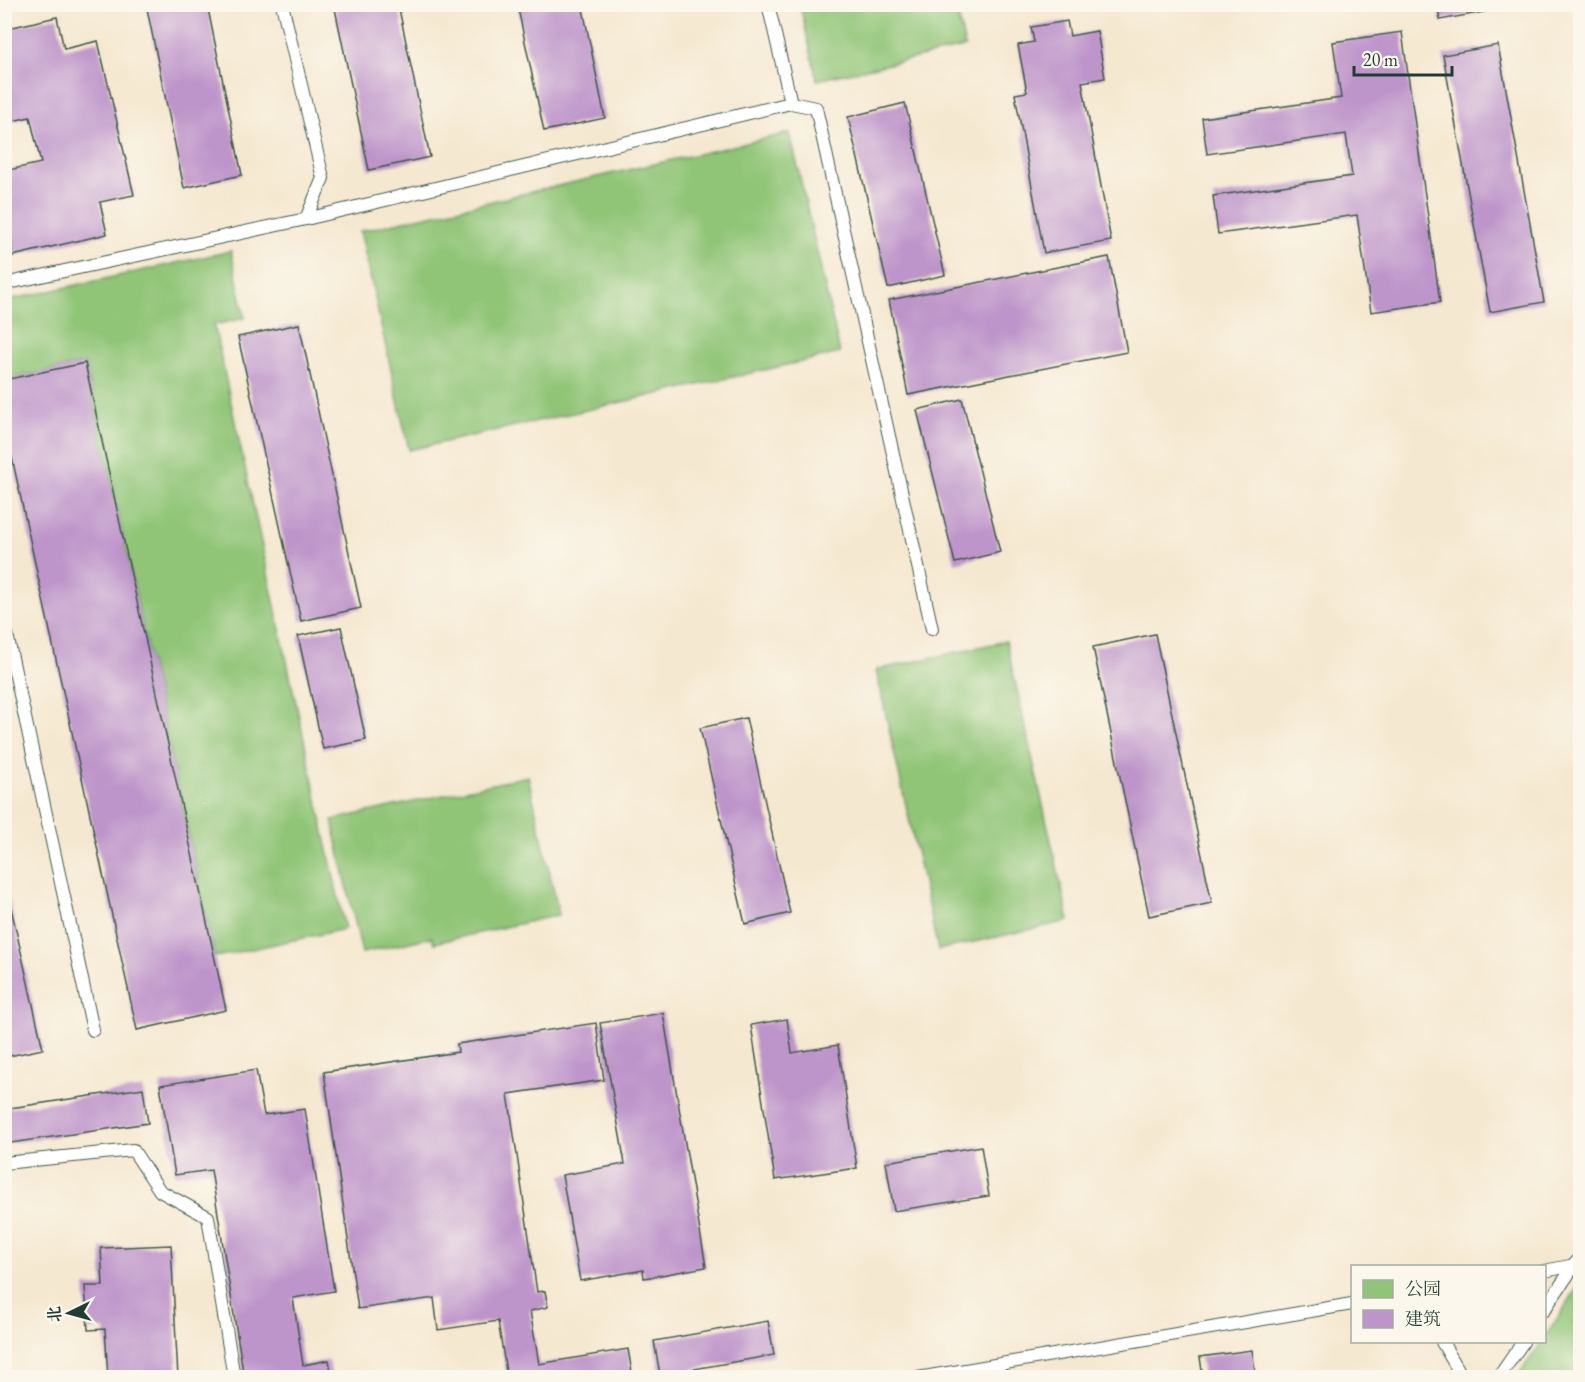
<svg xmlns="http://www.w3.org/2000/svg" width="1585" height="1382" font-family="'EB Garamond','Noto Serif SC',serif">
  <rect width="100%" height="100%" fill="#fbf7ec"/>
  <filter id="ink" filterUnits="userSpaceOnUse"><feTurbulence type="fractalNoise" baseFrequency=".0167" numOctaves="2"/><feDisplacementMap in="SourceGraphic" scale="12" xChannelSelector="R" yChannelSelector="G"/><feConvolveMatrix kernelMatrix="1 2 1 2 8 2 1 2 1" color-interpolation-filters="sRGB"/></filter>
  <filter id="wash" filterUnits="userSpaceOnUse"><feTurbulence type="fractalNoise" baseFrequency=".008" numOctaves="4" result="noise"/><feDisplacementMap in="SourceGraphic" scale="24" xChannelSelector="R" yChannelSelector="G"/><feGaussianBlur stdDeviation="1.35" result="paint"/><feColorMatrix in="noise" values="0 0 0 0 0 0 0 0 0 0 0 0 0 0 0 0 0 1.4 0 .05"/><feComposite in="paint" operator="in"/></filter>
  <g filter="url(#wash)">
    <rect width="100%" height="100%" fill="#f5e8d0"/>
    <g fill="#90c577" stroke="#588156" stroke-width="1.5">
      <polygon points="800,5 800,4 985,5 957,11 965,47 817,80"/>
      <polygon points="790,133 840,353 409,450 360,231"/>
      <polygon points="231,251 245,318 214,325 345,929 215,957 85,363 5,380 4,301"/>
      <polygon points="1006,641 1069,921 938,950 876,670"/>
      <polygon points="528,776 559,915 434,943 432,937 362,953 332,820"/>
      <polygon points="1580,1284 1580,1377 1517,1377 1542,1342 1544,1342 1545,1337"/>
    </g>
    <g id="blocks">
      <g fill="#be95ca">
        <polygon points="146,4 207,4 242,175 184,188"/>
        <polygon points="334,4 398,4 430,157 369,170"/>
        <polygon points="517,4 582,4 605,118 544,131"/>
        <polygon points="1437,4 1494,4 1495,10 1440,20"/>
        <polygon points="57,17 64,49 98,41 134,195 100,202 107,234 4,258 4,171 41,163 30,117 4,123 4,29"/>
        <polygon points="1067,21 1070,36 1097,31 1105,78 1082,82 1111,241 1044,253 1015,94 1027,92 1018,45 1034,42 1031,27"/>
        <polygon points="1402,32 1440,302 1371,312 1357,215 1218,234 1213,196 1352,176 1346,134 1207,154 1202,118 1341,98 1333,42"/>
        <polygon points="1498,45 1544,302 1490,312 1443,55"/>
        <polygon points="905,103 945,275 888,288 848,117"/>
        <polygon points="1109,257 1127,352 908,395 889,300"/>
        <polygon points="299,324 361,608 301,621 238,337"/>
        <polygon points="85,363 226,1010 137,1030 4,421 4,380"/>
        <polygon points="962,399 1000,552 955,563 917,410"/>
        <polygon points="341,627 366,740 323,749 298,636"/>
        <polygon points="1155,634 1212,903 1149,916 1093,647"/>
        <polygon points="746,718 790,913 745,924 700,728"/>
        <polygon points="4,877 43,1049 4,1057"/>
        <polygon points="663,1013 706,1267 644,1278 643,1270 580,1281 562,1175 625,1164 600,1023"/>
        <polygon points="787,1019 792,1053 838,1045 857,1168 775,1180 751,1025"/>
        <polygon points="596,1023 604,1080 508,1094 537,1292 545,1291 548,1307 530,1311 539,1364 628,1349 633,1378 507,1378 498,1321 438,1330 434,1298 358,1309 324,1072 458,1052 457,1044"/>
        <polygon points="256,1070 264,1115 305,1109 334,1291 293,1298 303,1365 329,1360 332,1378 244,1378 211,1170 175,1175 160,1085"/>
        <polygon points="143,1088 148,1123 4,1144 4,1109"/>
        <polygon points="981,1146 989,1196 894,1211 886,1162"/>
        <polygon points="171,1245 178,1378 108,1378 105,1329 88,1330 85,1286 103,1286 101,1248"/>
        <polygon points="768,1321 774,1355 660,1375 654,1341"/>
        <polygon points="1252,1350 1256,1378 1203,1378 1200,1357"/>
      </g>
    </g>
  </g>
  <g filter="url(#ink)">
    <use href="#blocks" fill-opacity="0" stroke="#3f574b" stroke-width="1.5"/>
    <g fill="none" stroke-linecap="round" stroke-linejoin="round">
      <g stroke="#3f574b" stroke-width="14">
        <g id="lane">
          <polyline points="282,4 323,178 306,219"/>
          <polyline points="768,4 791,103 816,108 932,629"/>
          <polyline points="4,284 306,219 791,103"/>
          <polyline points="4,621 93,1030"/>
          <polyline points="4,1163 133,1150 160,1191 208,1217 234,1378"/>
          <polyline points="1544,1271 1575,1265"/>
          <polyline points="1544,1310 1580,1257"/>
          <polyline points="1442,1342 1463,1378"/>
          <polyline points="918,1378 1352,1304"/>
          <polyline points="1498,1378 1523,1342"/>
        </g>
      </g>
      <use href="#lane" stroke="#fff" stroke-width="12"/>
    </g>
  </g>
  <rect width="1585" height="1382" fill="none" stroke="#fbf7ec" stroke-width="24"/>
  <rect x="1351" y="1265" width="195" height="78" fill="#fbf7ec" stroke="#a3ada2" stroke-width="1.5"/>
  <rect x="1363" y="1280" width="30" height="18" fill="#90c577" stroke="#a3ada2" stroke-width="1.5"/>
  <text x="1405" y="1295" font-size="18" fill="#1f3d34">公园</text>
  <rect x="1363" y="1310" width="30" height="18" fill="#be95ca" stroke="#a3ada2" stroke-width="1.5"/>
  <text x="1405" y="1325" font-size="18" fill="#1f3d34">建筑</text>
  <g transform="translate(69 1313) rotate(265)" stroke="#fbf7ec" stroke-width="4.5" paint-order="stroke">
  <path d="M0-4.5L10 22L0 15L-10 22Z" fill="#1f3d34"/>
  <text y="-9" font-size="16" font-weight="bold" text-anchor="middle" fill="#1f3d34">北</text>
  </g>
  <path d="M1354 66v9h98v-9" fill="none" stroke="#1f3d34" stroke-width="3"/>
  <text x="1363" y="66" font-size="18" fill="#1f3d34" stroke="#fbf7ec" stroke-width="4.5" paint-order="stroke">20 m</text>
</svg>
